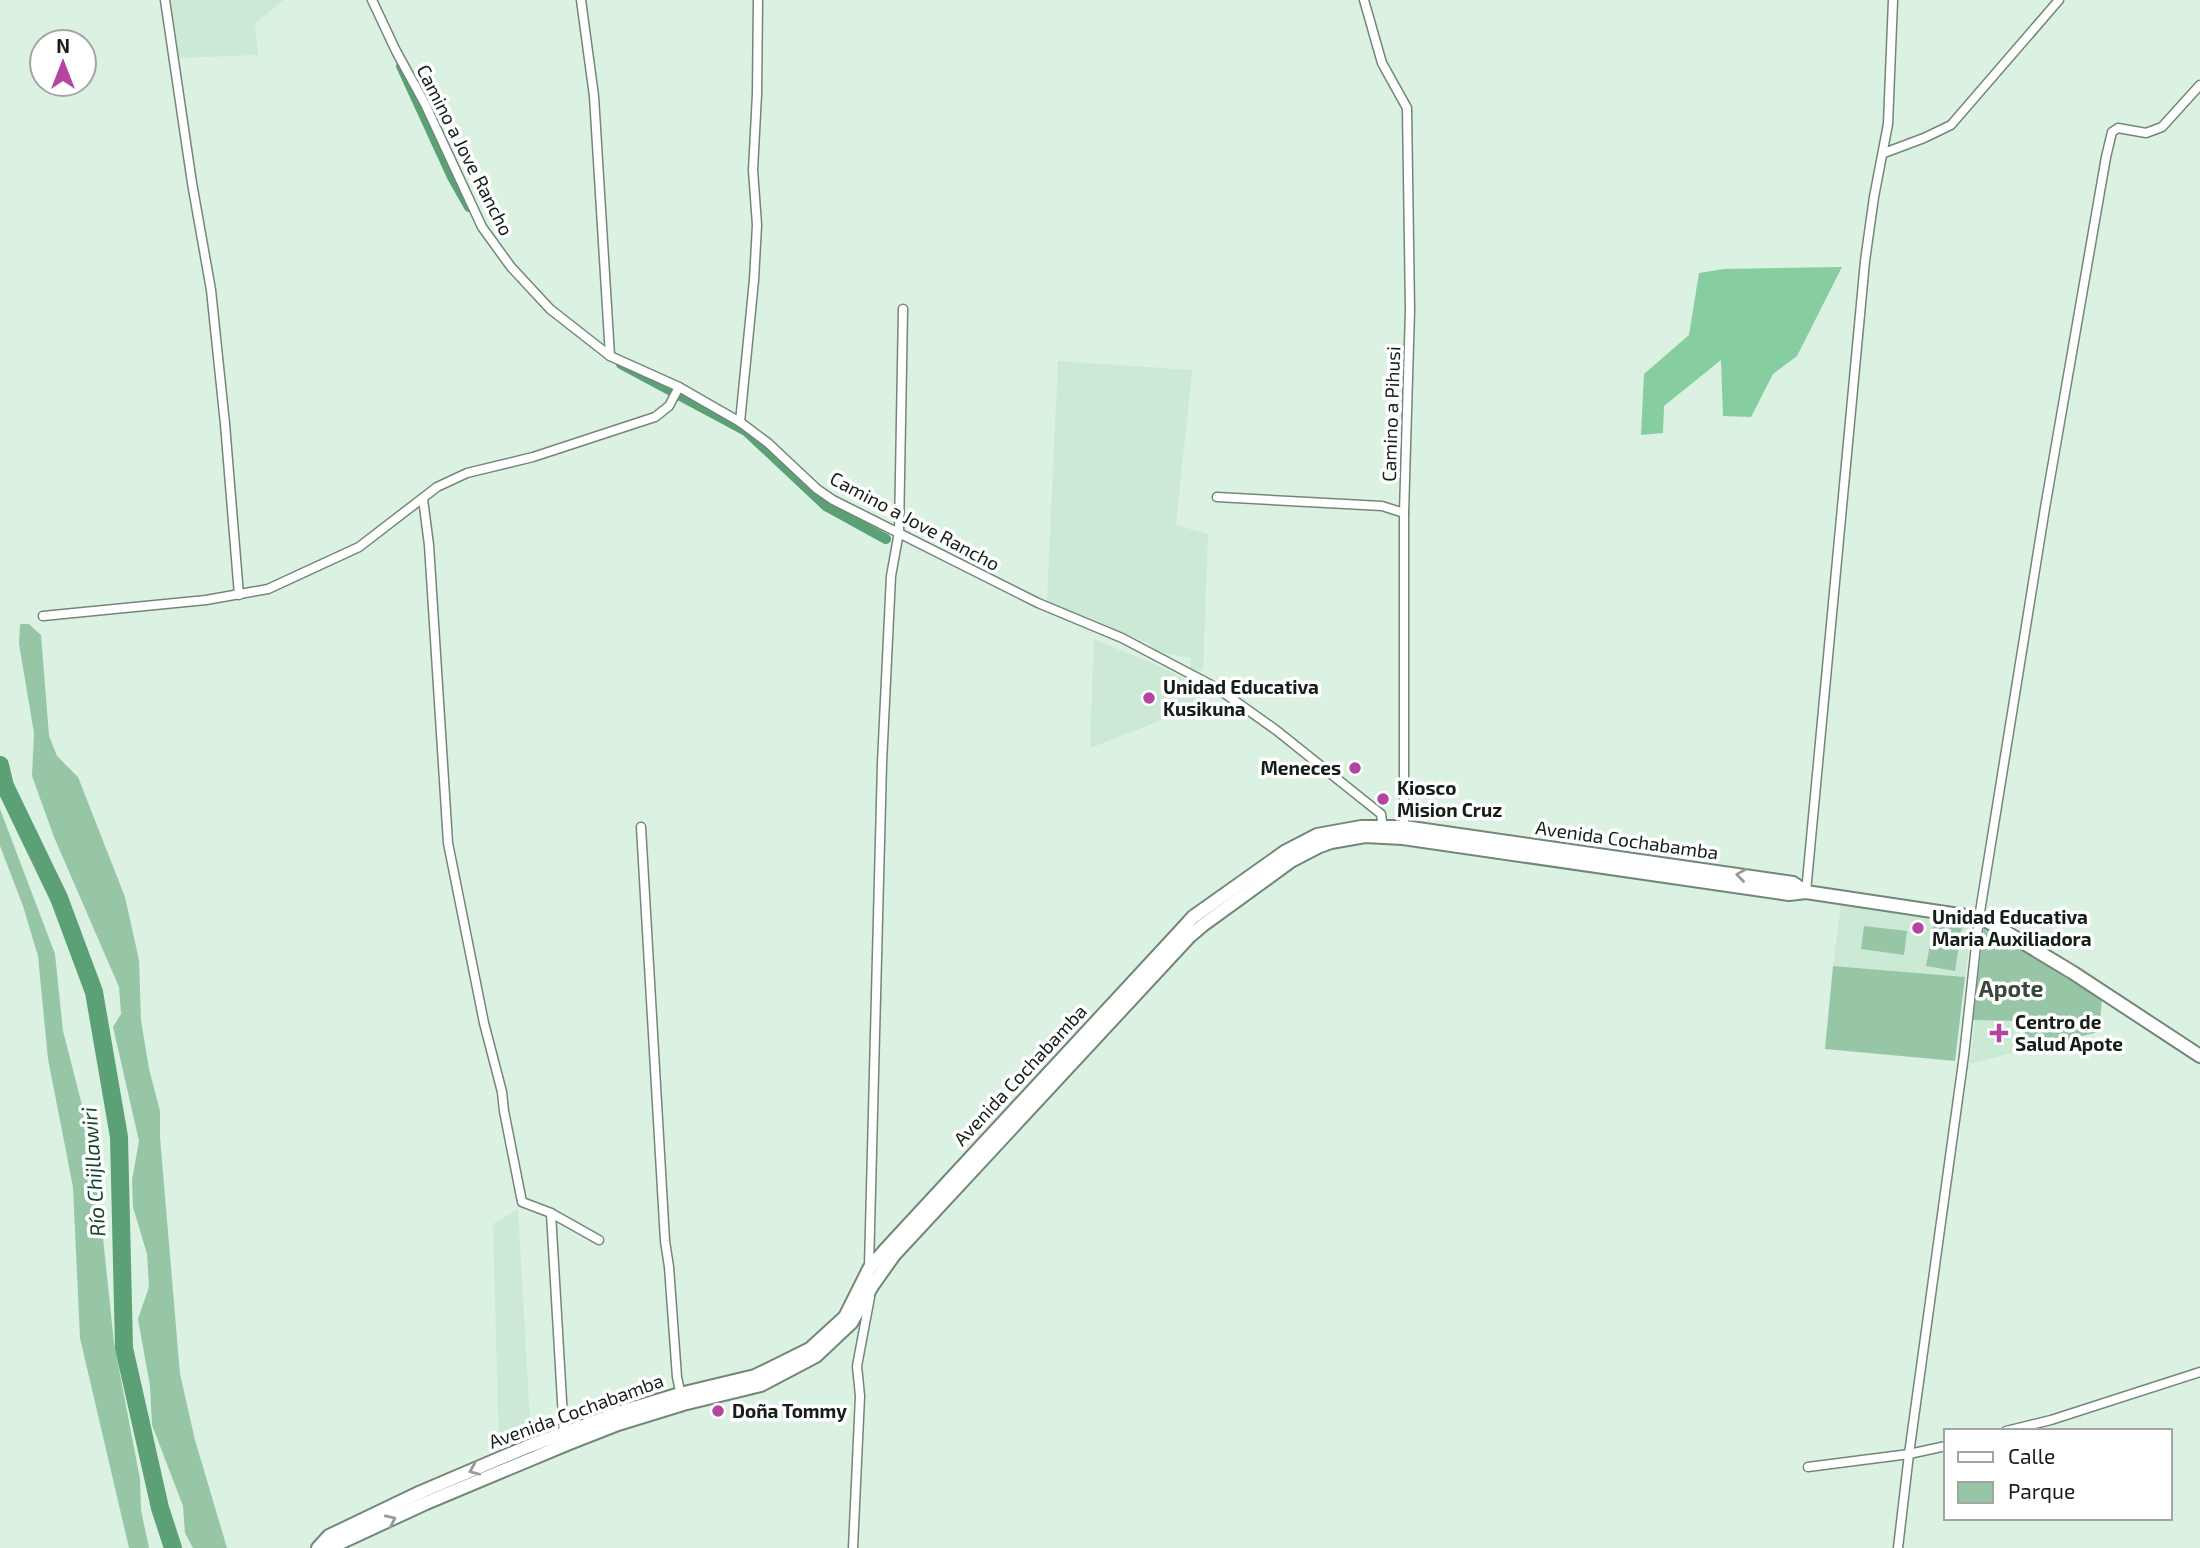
<svg xmlns="http://www.w3.org/2000/svg" width="2200" height="1548" font-family="'Exo 2',sans-serif">
  <rect width="100%" height="100%" fill="#dbf1e2"/>
  <g fill="#cce9d5">
    <polygon points="171,0 284,0 255,23 258,55 179,58"/>
    <polygon points="1058,361 1192,370 1176,525 1208,534 1203,671 1190,670 1191,658 1154,651 1150,644 1047,602"/>
    <polygon points="1094,639 1166,669 1207,693 1202,704 1090,748"/>
    <polygon points="1841,905 1972,924 1965,977 1833,966"/>
    <polygon points="1975,1020 2023,1021 2028,1049 1970,1064"/>
    <polygon points="518,1209 531,1439 499,1451 493,1224"/>
  </g>
  <g fill="#97c6a6">
    <polygon points="20,624 29,624 41,635 49,736 57,756 78,777 125,897 139,960 141,1020 149,1069 160,1111 160,1137 180,1374 195,1440 227,1548 193,1548 185,1533 183,1506 152,1425 150,1386 138,1319 149,1287 147,1254 133,1207 132,1180 139,1141 113,1027 121,1014 119,987 54,837 32,776 34,733 19,644"/>
    <polygon points="0,809 55,954 63,1031 94,1152 114,1343 140,1479 141,1510 149,1548 129,1548 80,1338 73,1187 48,1059 38,956 23,906 0,846"/>
    <polygon points="1934,923 1962,927 1955,971 1926,966"/>
    <polygon points="1984,925 2000,932 2102,998 2099,1032 2028,1049 2023,1021 1973,1020"/>
    <polygon points="1864,926 1907,931 1904,955 1861,949"/>
    <polygon points="1833,966 1965,977 1955,1061 1825,1049"/>
  </g>
  <polygon fill="#86cd9f" points="1842,267 1797,356 1773,374 1751,417 1723,416 1721,360 1664,406 1663,433 1641,435 1644,374 1689,335 1699,273 1724,269"/>
  <g fill="none" stroke-linecap="round" stroke-linejoin="round">
    <g stroke="#5ba175" stroke-width="10">
      <polyline points="401,66 452,177 469,207"/>
      <polyline points="621,364 746,431 826,506 886,539"/>
    </g>
    <polyline stroke="#5ba175" stroke-width="18" points="0,765 5,786 59,898 94,992 119,1137 124,1348 160,1508 173,1548"/>
    <g stroke="#738779" stroke-width="11">
      <g id="street">
        <polyline points="165,0 192,183 211,290 225,424 239,595"/>
        <polyline points="372,0 396,51 425,104 482,227 511,267 550,309 610,356 679,387 740,422 768,443 817,489 833,500 1038,603 1122,638 1217,688 1276,730 1381,814 1383,829"/>
        <polyline points="581,0 594,96 610,356"/>
        <polyline points="1364,0 1382,63 1407,108 1410,310 1404,513 1404,831"/>
        <polyline points="1884,153 1924,138 1951,125 2059,0"/>
        <polyline points="740,422 754,280 757,225 753,170 757,94 758,0"/>
        <polyline points="1217,497 1382,506 1404,513"/>
        <polyline points="423,499 429,545 448,843 484,1023 502,1092 504,1111 522,1202 551,1213 564,1435"/>
        <polyline points="43,616 206,600 268,589 359,547 437,487 467,473 533,457 655,417 669,406 679,387"/>
        <polyline points="641,827 665,1241 669,1267 677,1377 681,1396"/>
        <polyline points="1806,892 1865,261 1874,197 1888,124 1893,0"/>
        <polyline points="551,1213 599,1240"/>
        <polyline points="869,1267 882,763 891,576 899,532 903,309"/>
        <polyline points="2006,1431 2051,1420 2200,1372"/>
        <polyline points="1808,1467 1909,1454 1946,1446"/>
        <polyline points="853,1548 860,1396 857,1366 870,1297"/>
        <polyline points="1898,1548 1909,1454 1964,1055 1979,918 2045,508 2106,157 2112,132 2118,128 2146,133 2162,127 2200,85"/>
      </g>
    </g>
    <g stroke="#738779" stroke-width="16">
      <g id="primary">
        <polyline points="318,1548 329,1536 421,1492 529,1446 624,1411 680,1394 755,1376 810,1349 845,1317 869,1269 886,1249 1184,927 1193,917 1286,851 1317,835 1361,827 1404,827 1793,883 1806,892"/>
        <polyline points="329,1548 426,1503 567,1444 618,1424 683,1404 761,1385 816,1356 851,1323 872,1286 894,1255 1189,937 1203,925 1291,861 1320,846 1331,842 1365,836 1403,838 1789,894 1806,892 1979,918 1989,922 2072,972 2200,1056"/>
      </g>
    </g>
    <use href="#street" stroke="#fff" stroke-width="8"/>
    <use href="#primary" stroke="#fff" stroke-width="12"/>
  </g>
  <defs><path id="oneway-chevron" d="M-2-3.5L2.5 0L-2 3.5" fill="none" stroke-width="1.6" stroke-linecap="round" stroke-linejoin="round" transform="scale(1.75)"/></defs>
  <g stroke="#969a98">
    <use href="#oneway-chevron" transform="translate(1741 875) rotate(-172)"/>
    <use href="#oneway-chevron" transform="translate(474 1470) rotate(157)"/>
    <use href="#oneway-chevron" transform="translate(391 1520) rotate(-25)"/>
  </g>
  <g fill="#b444a1" stroke="#fff" stroke-width="2.5">
    <circle cx="1149" cy="698" r="7"/>
    <circle cx="1355" cy="768" r="7"/>
    <circle cx="1383" cy="799" r="7"/>
    <circle cx="1918" cy="928" r="7"/>
    <path d="M1995.5 1022.5h7v7h7v7h-7v7h-7v-7h-7v-7h7z"/>
    <circle cx="718" cy="1411" r="7"/>
  </g>
  <g text-anchor="middle" stroke-width="7" stroke-linejoin="round" paint-order="stroke">
    <g font-size="19" fill="#161e19" stroke="#fff">
      <text transform="translate(465 150) rotate(63)" y="7">Camino a Jove Rancho</text>
      <text transform="translate(1391 414) rotate(-88)" y="7">Camino a Pihusi</text>
      <text transform="translate(915 521) rotate(28)" y="7">Camino a Jove Rancho</text>
      <text transform="translate(1627 840) rotate(8)" y="7">Avenida Cochabamba</text>
      <text transform="translate(1020 1075) rotate(-47)" y="7">Avenida Cochabamba</text>
      <text transform="translate(576 1411) rotate(-20)" y="7">Avenida Cochabamba</text>
    </g>
    <g font-size="19" font-weight="bold" fill="#161e19" stroke="#fff" text-anchor="start">
      <text x="1163" y="694">Unidad Educativa<tspan x="1163" dy="22">Kusikuna</tspan></text>
      <text x="1341" y="775" text-anchor="end">Meneces</text>
      <text x="1397" y="795">Kiosco<tspan x="1397" dy="22">Mision Cruz</tspan></text>
      <text x="1932" y="924">Unidad Educativa<tspan x="1932" dy="22">Maria Auxiliadora</tspan></text>
      <text x="2015" y="1029">Centro de<tspan x="2015" dy="22">Salud Apote</tspan></text>
      <text x="732" y="1418">Doña Tommy</text>
    </g>
    <g font-size="21" font-style="italic" fill="#104629" stroke="#fff">
      <text transform="translate(94 1172) rotate(-94)" y="7">Río Chijllawiri</text>
    </g>
    <g font-size="23" font-weight="bold" fill="#37493d" stroke="#fff">
      <text x="2011" y="997">Apote</text>
    </g>
  </g>
  <rect x="1944" y="1429" width="228" height="91" fill="#ffffff" stroke="#a2a5a3" stroke-width="2"/>
  <rect x="1958" y="1452" width="35" height="10" fill="#ffffff" stroke="#a2a5a3" stroke-width="2"/>
  <text x="2008" y="1464" font-size="21" fill="#161e19">Calle</text>
  <rect x="1958" y="1482" width="35" height="21" fill="#97c6a6" stroke="#a2a5a3" stroke-width="2"/>
  <text x="2008" y="1499" font-size="21" fill="#161e19">Parque</text>
  <g transform="translate(63 63)"><circle r="33" fill="#ffffff" stroke="#a2a5a3" stroke-width="2"/>
  <path d="M0-5L12 26L0 18L-12 26Z" fill="#b444a1"/>
  <text y="-10" font-size="19" font-weight="bold" text-anchor="middle" fill="#161e19">N</text>
  </g>
</svg>
